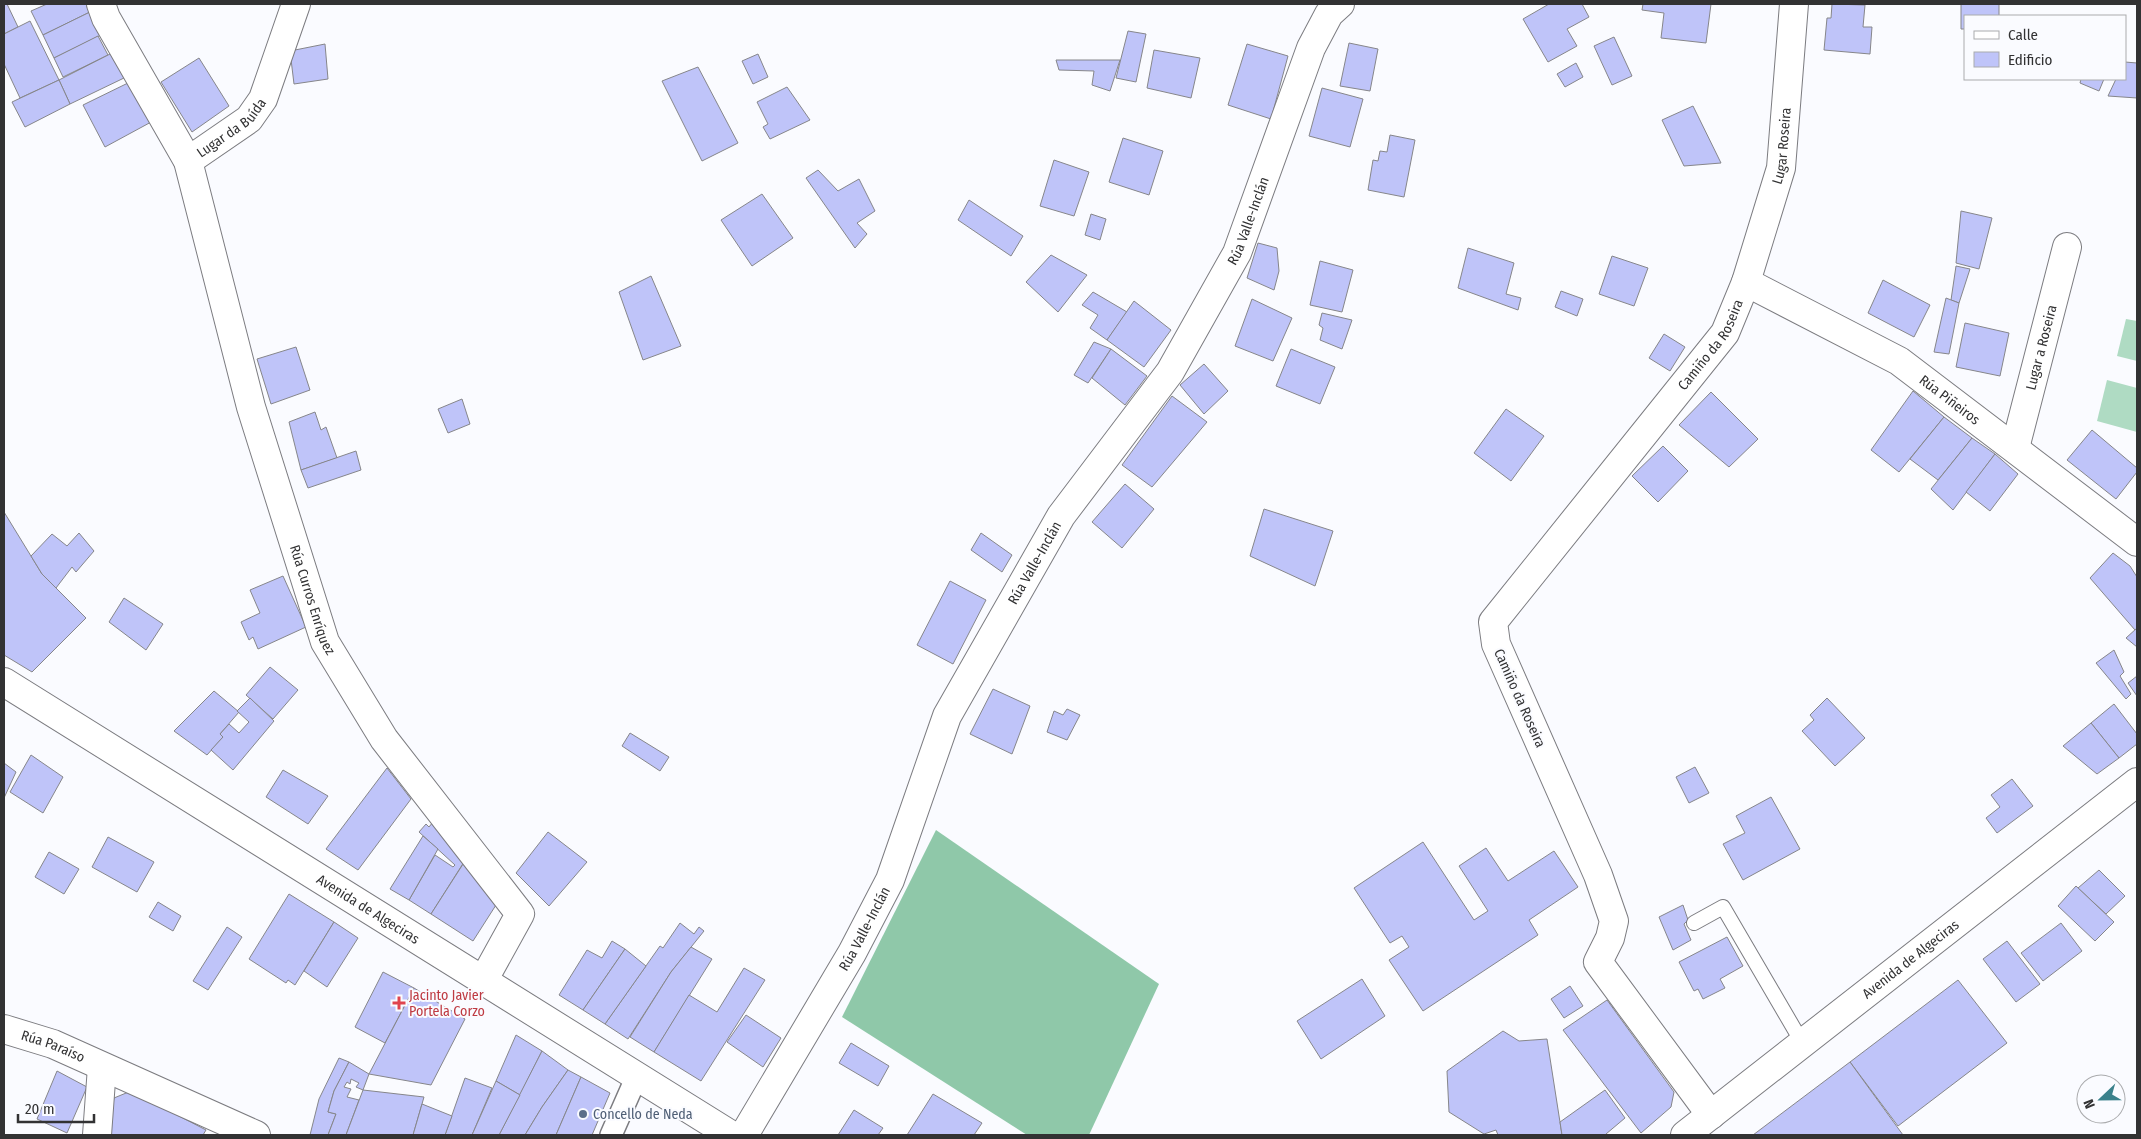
<svg xmlns="http://www.w3.org/2000/svg" width="2141" height="1139" font-family="'Fira Sans Condensed',sans-serif">
  <rect width="100%" height="100%" fill="#fafbff"/>
  <g fill="#afdbc3">
    <polygon points="2126,319 2137,321 2137,361 2117,356"/>
    <polygon points="2107,380 2137,388 2137,432 2097,421"/>
  </g>
  <polygon fill="#8fc8a9" points="936,830 1159,984 1089,1135 1027,1135 842,1017"/>
  <g fill="#bfc4f9" stroke="#86868a">
    <polygon points="4,4 7,4 18,27 4,34"/>
    <polygon points="47,4 86,4 90,12 43,35 31,11"/>
    <polygon points="1549,4 1582,4 1589,17 1567,29 1577,46 1548,62 1523,19"/>
    <polygon points="1643,4 1711,4 1706,43 1661,38 1664,13 1642,10"/>
    <polygon points="1832,4 1865,5 1863,27 1872,27 1870,54 1824,50 1827,18 1831,18"/>
    <polygon points="1961,4 1999,4 1999,16 1965,16 1965,29 1961,29"/>
    <polygon points="92,11 103,34 54,58 43,35"/>
    <polygon points="30,21 59,80 20,98 4,64 4,34"/>
    <polygon points="1128,31 1146,34 1136,82 1116,78"/>
    <polygon points="98,36 108,55 63,77 54,58"/>
    <polygon points="1614,37 1632,76 1612,85 1594,46"/>
    <polygon points="1349,43 1378,49 1370,91 1340,86"/>
    <polygon points="325,44 328,79 294,84 290,51"/>
    <polygon points="1247,44 1288,56 1271,119 1228,105"/>
    <polygon points="1154,50 1200,58 1191,98 1147,88"/>
    <polygon points="112,53 124,78 70,104 59,80"/>
    <polygon points="758,54 768,77 753,84 742,61"/>
    <polygon points="199,58 229,106 192,132 161,82"/>
    <polygon points="1056,60 1120,60 1110,91 1092,85 1094,71 1059,70"/>
    <polygon points="2125,62 2137,63 2137,98 2108,96 2116,79 2125,79"/>
    <polygon points="1576,63 1583,77 1565,87 1557,74"/>
    <polygon points="698,67 738,143 702,161 662,81"/>
    <polygon points="2081,79 2104,79 2099,91 2080,83"/>
    <polygon points="59,80 70,104 25,127 12,102"/>
    <polygon points="130,82 153,121 105,147 83,105"/>
    <polygon points="787,87 810,120 770,139 763,127 768,124 757,102"/>
    <polygon points="1322,88 1363,99 1350,147 1309,136"/>
    <polygon points="1693,106 1721,163 1684,166 1662,120"/>
    <polygon points="1390,135 1415,140 1404,197 1368,190 1373,160 1378,161 1380,151 1387,152"/>
    <polygon points="1123,138 1163,151 1149,195 1109,182"/>
    <polygon points="1054,160 1089,172 1074,216 1040,206"/>
    <polygon points="818,170 838,191 859,179 875,211 857,223 867,234 855,248 806,178"/>
    <polygon points="762,194 793,238 752,266 721,220"/>
    <polygon points="969,200 1023,236 1011,256 958,220"/>
    <polygon points="1961,211 1992,218 1979,269 1956,263"/>
    <polygon points="1091,214 1106,219 1100,240 1085,235"/>
    <polygon points="1258,243 1277,248 1279,271 1274,290 1247,278"/>
    <polygon points="1468,248 1514,263 1506,294 1521,298 1518,310 1458,288"/>
    <polygon points="1051,255 1087,275 1058,312 1026,282"/>
    <polygon points="1612,256 1648,268 1634,306 1599,294"/>
    <polygon points="1320,261 1353,270 1342,312 1310,305"/>
    <polygon points="1956,266 1970,269 1959,303 1951,300"/>
    <polygon points="651,276 681,346 643,360 619,292"/>
    <polygon points="1883,280 1930,305 1914,337 1868,313"/>
    <polygon points="1561,291 1583,299 1577,316 1555,307"/>
    <polygon points="1093,292 1127,312 1107,340 1090,328 1098,315 1082,305"/>
    <polygon points="1946,298 1959,303 1949,354 1934,352"/>
    <polygon points="1252,299 1292,318 1273,361 1235,346"/>
    <polygon points="1134,301 1171,330 1144,367 1107,340"/>
    <polygon points="1322,313 1352,320 1342,349 1320,340 1323,328 1319,325"/>
    <polygon points="1965,323 2009,333 2000,376 1956,367"/>
    <polygon points="1664,334 1685,347 1670,371 1649,358"/>
    <polygon points="1094,342 1111,349 1088,383 1074,375"/>
    <polygon points="296,347 310,390 271,404 257,359"/>
    <polygon points="1111,349 1147,376 1125,405 1092,378"/>
    <polygon points="1291,349 1335,367 1320,404 1276,386"/>
    <polygon points="1204,364 1228,391 1204,414 1180,385"/>
    <polygon points="1913,391 1944,417 1899,472 1871,450"/>
    <polygon points="1711,392 1758,439 1729,467 1679,425"/>
    <polygon points="1172,396 1207,422 1152,487 1122,465"/>
    <polygon points="462,399 470,424 448,433 438,409"/>
    <polygon points="1506,409 1544,436 1511,481 1474,453"/>
    <polygon points="315,412 321,430 326,427 337,458 301,470 289,422"/>
    <polygon points="1944,417 1972,438 1938,480 1910,459"/>
    <polygon points="2092,430 2137,468 2137,472 2116,499 2067,460"/>
    <polygon points="1972,438 1995,454 1953,510 1931,489"/>
    <polygon points="1663,446 1688,471 1658,502 1632,476"/>
    <polygon points="356,451 361,470 308,488 301,470"/>
    <polygon points="1995,454 2018,474 1990,511 1966,492"/>
    <polygon points="1125,484 1154,509 1122,548 1092,522"/>
    <polygon points="1264,509 1333,531 1315,586 1250,556"/>
    <polygon points="4,512 42,574 86,618 32,672 4,655"/>
    <polygon points="79,533 94,551 76,572 72,567 56,588 42,574 31,556 52,534 67,546"/>
    <polygon points="981,533 1012,555 1002,572 971,550"/>
    <polygon points="2113,553 2130,566 2137,577 2137,628 2135,630 2090,578"/>
    <polygon points="283,576 306,627 258,649 253,637 249,640 241,622 260,613 250,590"/>
    <polygon points="950,581 986,600 953,664 917,645"/>
    <polygon points="124,598 163,624 146,650 109,622"/>
    <polygon points="2137,628 2137,647 2126,638"/>
    <polygon points="2114,650 2124,672 2120,676 2131,694 2126,699 2096,663"/>
    <polygon points="270,667 298,690 273,719 246,695"/>
    <polygon points="2137,676 2137,696 2128,683"/>
    <polygon points="993,689 1030,706 1012,754 970,734"/>
    <polygon points="214,691 239,712 220,734 223,737 207,755 174,731"/>
    <polygon points="250,698 274,721 233,770 211,750 223,737 220,734 229,724 239,733 249,722 237,711"/>
    <polygon points="1827,698 1865,738 1835,766 1802,731 1814,720 1810,715"/>
    <polygon points="2114,704 2137,734 2137,744 2119,758 2091,723"/>
    <polygon points="1067,709 1080,715 1067,740 1047,732 1054,711 1063,715"/>
    <polygon points="2091,723 2119,758 2097,774 2063,746"/>
    <polygon points="630,733 669,757 660,771 622,746"/>
    <polygon points="31,755 63,777 43,813 10,792"/>
    <polygon points="4,763 16,772 4,798"/>
    <polygon points="1695,767 1709,793 1689,803 1676,777"/>
    <polygon points="387,768 411,799 358,870 326,849"/>
    <polygon points="283,770 328,796 308,824 266,797"/>
    <polygon points="2012,779 2033,806 1997,833 1986,818 2000,807 1991,795"/>
    <polygon points="1771,797 1800,849 1743,880 1723,844 1745,833 1736,816"/>
    <polygon points="433,822 464,862 431,914 409,900 435,855 453,867 455,865 419,832 426,824 429,827"/>
    <polygon points="548,832 587,862 549,906 516,873"/>
    <polygon points="423,836 438,849 409,900 390,889"/>
    <polygon points="108,837 154,862 137,892 92,867"/>
    <polygon points="1423,842 1474,920 1488,911 1459,866 1486,848 1508,881 1554,851 1578,887 1529,920 1538,935 1423,1011 1389,960 1409,947 1402,936 1390,943 1354,888"/>
    <polygon points="49,852 79,869 64,894 35,877"/>
    <polygon points="465,861 496,905 473,941 431,914"/>
    <polygon points="2099,870 2125,896 2106,914 2078,888"/>
    <polygon points="2076,886 2114,922 2095,941 2058,906"/>
    <polygon points="289,894 334,922 295,985 288,980 286,983 249,959"/>
    <polygon points="158,902 181,916 173,931 149,917"/>
    <polygon points="1683,905 1688,920 1684,924 1691,940 1673,950 1659,917"/>
    <polygon points="334,922 358,938 327,987 304,971"/>
    <polygon points="680,923 694,934 699,927 704,931 671,972 628,1039 605,1024 660,946 663,948"/>
    <polygon points="2061,923 2082,951 2043,981 2021,953"/>
    <polygon points="227,927 242,937 208,990 193,981"/>
    <polygon points="1727,937 1743,966 1720,979 1725,988 1703,999 1698,989 1694,991 1679,962"/>
    <polygon points="612,941 625,949 583,1010 559,995 587,950 602,958"/>
    <polygon points="2007,941 2040,984 2016,1002 1983,959"/>
    <polygon points="691,947 712,959 654,1052 630,1037 671,972"/>
    <polygon points="625,949 646,966 605,1024 583,1010"/>
    <polygon points="744,968 765,980 701,1081 654,1052 689,995 717,1012"/>
    <polygon points="383,972 414,988 385,1043 355,1027"/>
    <polygon points="1362,979 1385,1016 1321,1059 1297,1021"/>
    <polygon points="1958,980 2007,1043 1898,1126 1850,1062"/>
    <polygon points="1570,986 1583,1006 1564,1018 1551,999"/>
    <polygon points="414,988 465,1019 431,1085 369,1074"/>
    <polygon points="1607,1000 1674,1092 1671,1107 1641,1133 1563,1030"/>
    <polygon points="746,1015 781,1038 763,1067 727,1042"/>
    <polygon points="1503,1031 1519,1041 1547,1039 1562,1135 1498,1135 1496,1130 1484,1134 1449,1112 1447,1071"/>
    <polygon points="516,1035 542,1051 520,1095 496,1081"/>
    <polygon points="851,1043 889,1066 878,1086 839,1063"/>
    <polygon points="542,1051 568,1070 542,1107 525,1135 499,1135"/>
    <polygon points="339,1058 349,1062 334,1091 328,1112 336,1114 328,1135 310,1135 319,1099"/>
    <polygon points="349,1062 369,1074 363,1090 356,1087 359,1083 351,1079 350,1084 347,1082 344,1087 351,1089 347,1097 359,1100 346,1135 328,1135 336,1114 328,1112 334,1091"/>
    <polygon points="1850,1062 1903,1135 1753,1135"/>
    <polygon points="568,1070 581,1077 556,1135 525,1135 542,1107"/>
    <polygon points="57,1071 87,1087 67,1133 37,1119"/>
    <polygon points="581,1077 610,1093 592,1135 556,1135"/>
    <polygon points="465,1078 492,1088 472,1135 445,1135"/>
    <polygon points="496,1081 520,1095 499,1135 472,1135"/>
    <polygon points="363,1090 424,1097 413,1135 346,1135"/>
    <polygon points="1605,1090 1625,1118 1606,1134 1607,1135 1562,1135 1560,1122"/>
    <polygon points="131,1091 206,1130 203,1135 107,1135 114,1098"/>
    <polygon points="933,1094 982,1123 974,1135 907,1135"/>
    <polygon points="422,1104 452,1116 445,1135 413,1135"/>
    <polygon points="854,1110 883,1128 878,1135 838,1135"/>
  </g>
  <g fill="none" stroke-linecap="round" stroke-linejoin="round">
    <g stroke="#7c7c80" stroke-width="16">
      <polyline id="service" points="1694,923 1723,907 1803,1044"/>
    </g>
    <g stroke="#7c7c80" stroke-width="24">
      <polyline id="pedestrian" points="611,1135 637,1076"/>
    </g>
    <g stroke="#7c7c80" stroke-width="30">
      <g id="minor">
        <path id="s1" d="M101,4L106,18L188,161L251,407L325,642L384,739L520,914L483,981"/>
        <path id="s2" d="M188,161L249,119L263,99L296,4"/>
        <path id="s3" d="M1746,282L1899,361L2137,542"/>
        <path id="s4" d="M2015,448L2067,247"/>
        <path id="s5" d="M4,1029L53,1044L256,1135"/>
        <path id="s6" d="M1711,1115L1598,962L1610,938L1614,921L1598,875L1496,644L1493,622L1725,333L1746,282L1781,168L1794,4"/>
        <polyline points="97,1135 102,1067"/>
        <path id="s7" d="M744,1135L852,953L890,880L947,716L1061,516L1170,372L1237,253L1311,48L1329,14L1340,4"/>
      </g>
    </g>
    <g stroke="#7c7c80" stroke-width="30">
      <g id="secondary">
        <path id="s8" d="M4,682L731,1135"/>
        <path id="s9" d="M1685,1135L2137,782"/>
      </g>
    </g>
    <use href="#service" stroke="#fff" stroke-width="14"/>
    <use href="#pedestrian" stroke="#fff" stroke-width="21"/>
    <use href="#minor" stroke="#fff" stroke-width="28"/>
    <use href="#secondary" stroke="#fff" stroke-width="28"/>
  </g>
  <path fill="#e0444e" stroke="#fafbff" stroke-width="2" d="M396.5 995.5h5v5h5v5h-5v5h-5v-5h-5v-5h5z"/>
  <circle fill="#5c6f8a" stroke="#fafbff" stroke-width="2" cx="583" cy="1114" r="5"/>
  <g text-anchor="middle" stroke-width="4" stroke-linejoin="round" paint-order="stroke">
    <g font-size="14" fill="#323233" stroke="#fafbff">
      <text dy="5" stroke="none"><textPath href="#s2" startOffset="55">Lugar da Buída</textPath></text>
      <text dy="5" stroke="none"><textPath href="#s6" startOffset="1125">Lugar Roseira</textPath></text>
      <text dy="5" stroke="none"><textPath href="#s7" startOffset="1049">Rúa Valle-Inclán</textPath></text>
      <text dy="5" stroke="none"><textPath href="#s6" startOffset="911">Camiño da Roseira</textPath></text>
      <text dy="5" stroke="none"><textPath href="#s4" startOffset="104">Lugar a Roseira</textPath></text>
      <text dy="5" stroke="none"><textPath href="#s3" startOffset="236">Rúa Piñeiros</textPath></text>
      <text dy="5" stroke="none"><textPath href="#s7" startOffset="644">Rúa Valle-Inclán</textPath></text>
      <text dy="5" stroke="none"><textPath href="#s1" startOffset="636">Rúa Curros Enríquez</textPath></text>
      <text transform="translate(1520 698) rotate(66)" y="5">Camiño da Roseira</text>
      <text dy="5" stroke="none"><textPath href="#s8" startOffset="429">Avenida de Algeciras</textPath></text>
      <text dy="5" stroke="none"><textPath href="#s7" startOffset="239">Rúa Valle-Inclán</textPath></text>
      <text dy="5" stroke="none"><textPath href="#s9" startOffset="286">Avenida de Algeciras</textPath></text>
      <text dy="5" stroke="none"><textPath href="#s5" startOffset="52">Rúa Paraíso</textPath></text>
    </g>
    <g font-size="14" fill="#be3a42" stroke="#fafbff" text-anchor="start">
      <text x="409" y="1000">Jacinto Javier<tspan x="409" dy="16">Portela Corzo</tspan></text>
    </g>
    <g font-size="14" fill="#4e5e75" stroke="#fafbff" text-anchor="start">
      <text x="593" y="1119">Concello de Neda</text>
    </g>
  </g>
  <rect width="2141" height="1139" fill="none" stroke="#323233" stroke-width="10"/>
  <rect x="1964" y="15" width="162" height="65" fill="#fafbff" stroke="#aaabad"/>
  <rect x="1974" y="31" width="25" height="8" fill="#ffffff" stroke="#aaabad"/>
  <text x="2008" y="40" font-size="15" fill="#323233">Calle</text>
  <rect x="1974" y="52" width="25" height="15" fill="#bfc4f9" stroke="#aaabad"/>
  <text x="2008" y="65" font-size="15" fill="#323233">Edificio</text>
  <g transform="translate(2101 1099) rotate(248)"><circle r="24" fill="#fafbff" stroke="#aaabad"/>
  <path d="M0-4L9 19L0 12L-9 19Z" fill="#3a818b"/>
  <text y="-8" font-size="14" font-weight="bold" text-anchor="middle" fill="#323233">N</text>
  </g>
  <path d="M18 1114v8h76v-8" fill="none" stroke="#323233" stroke-width="2.5"/>
  <text x="25" y="1114" font-size="15" fill="#323233" stroke="#fafbff" stroke-width="4" paint-order="stroke">20 m</text>
</svg>
